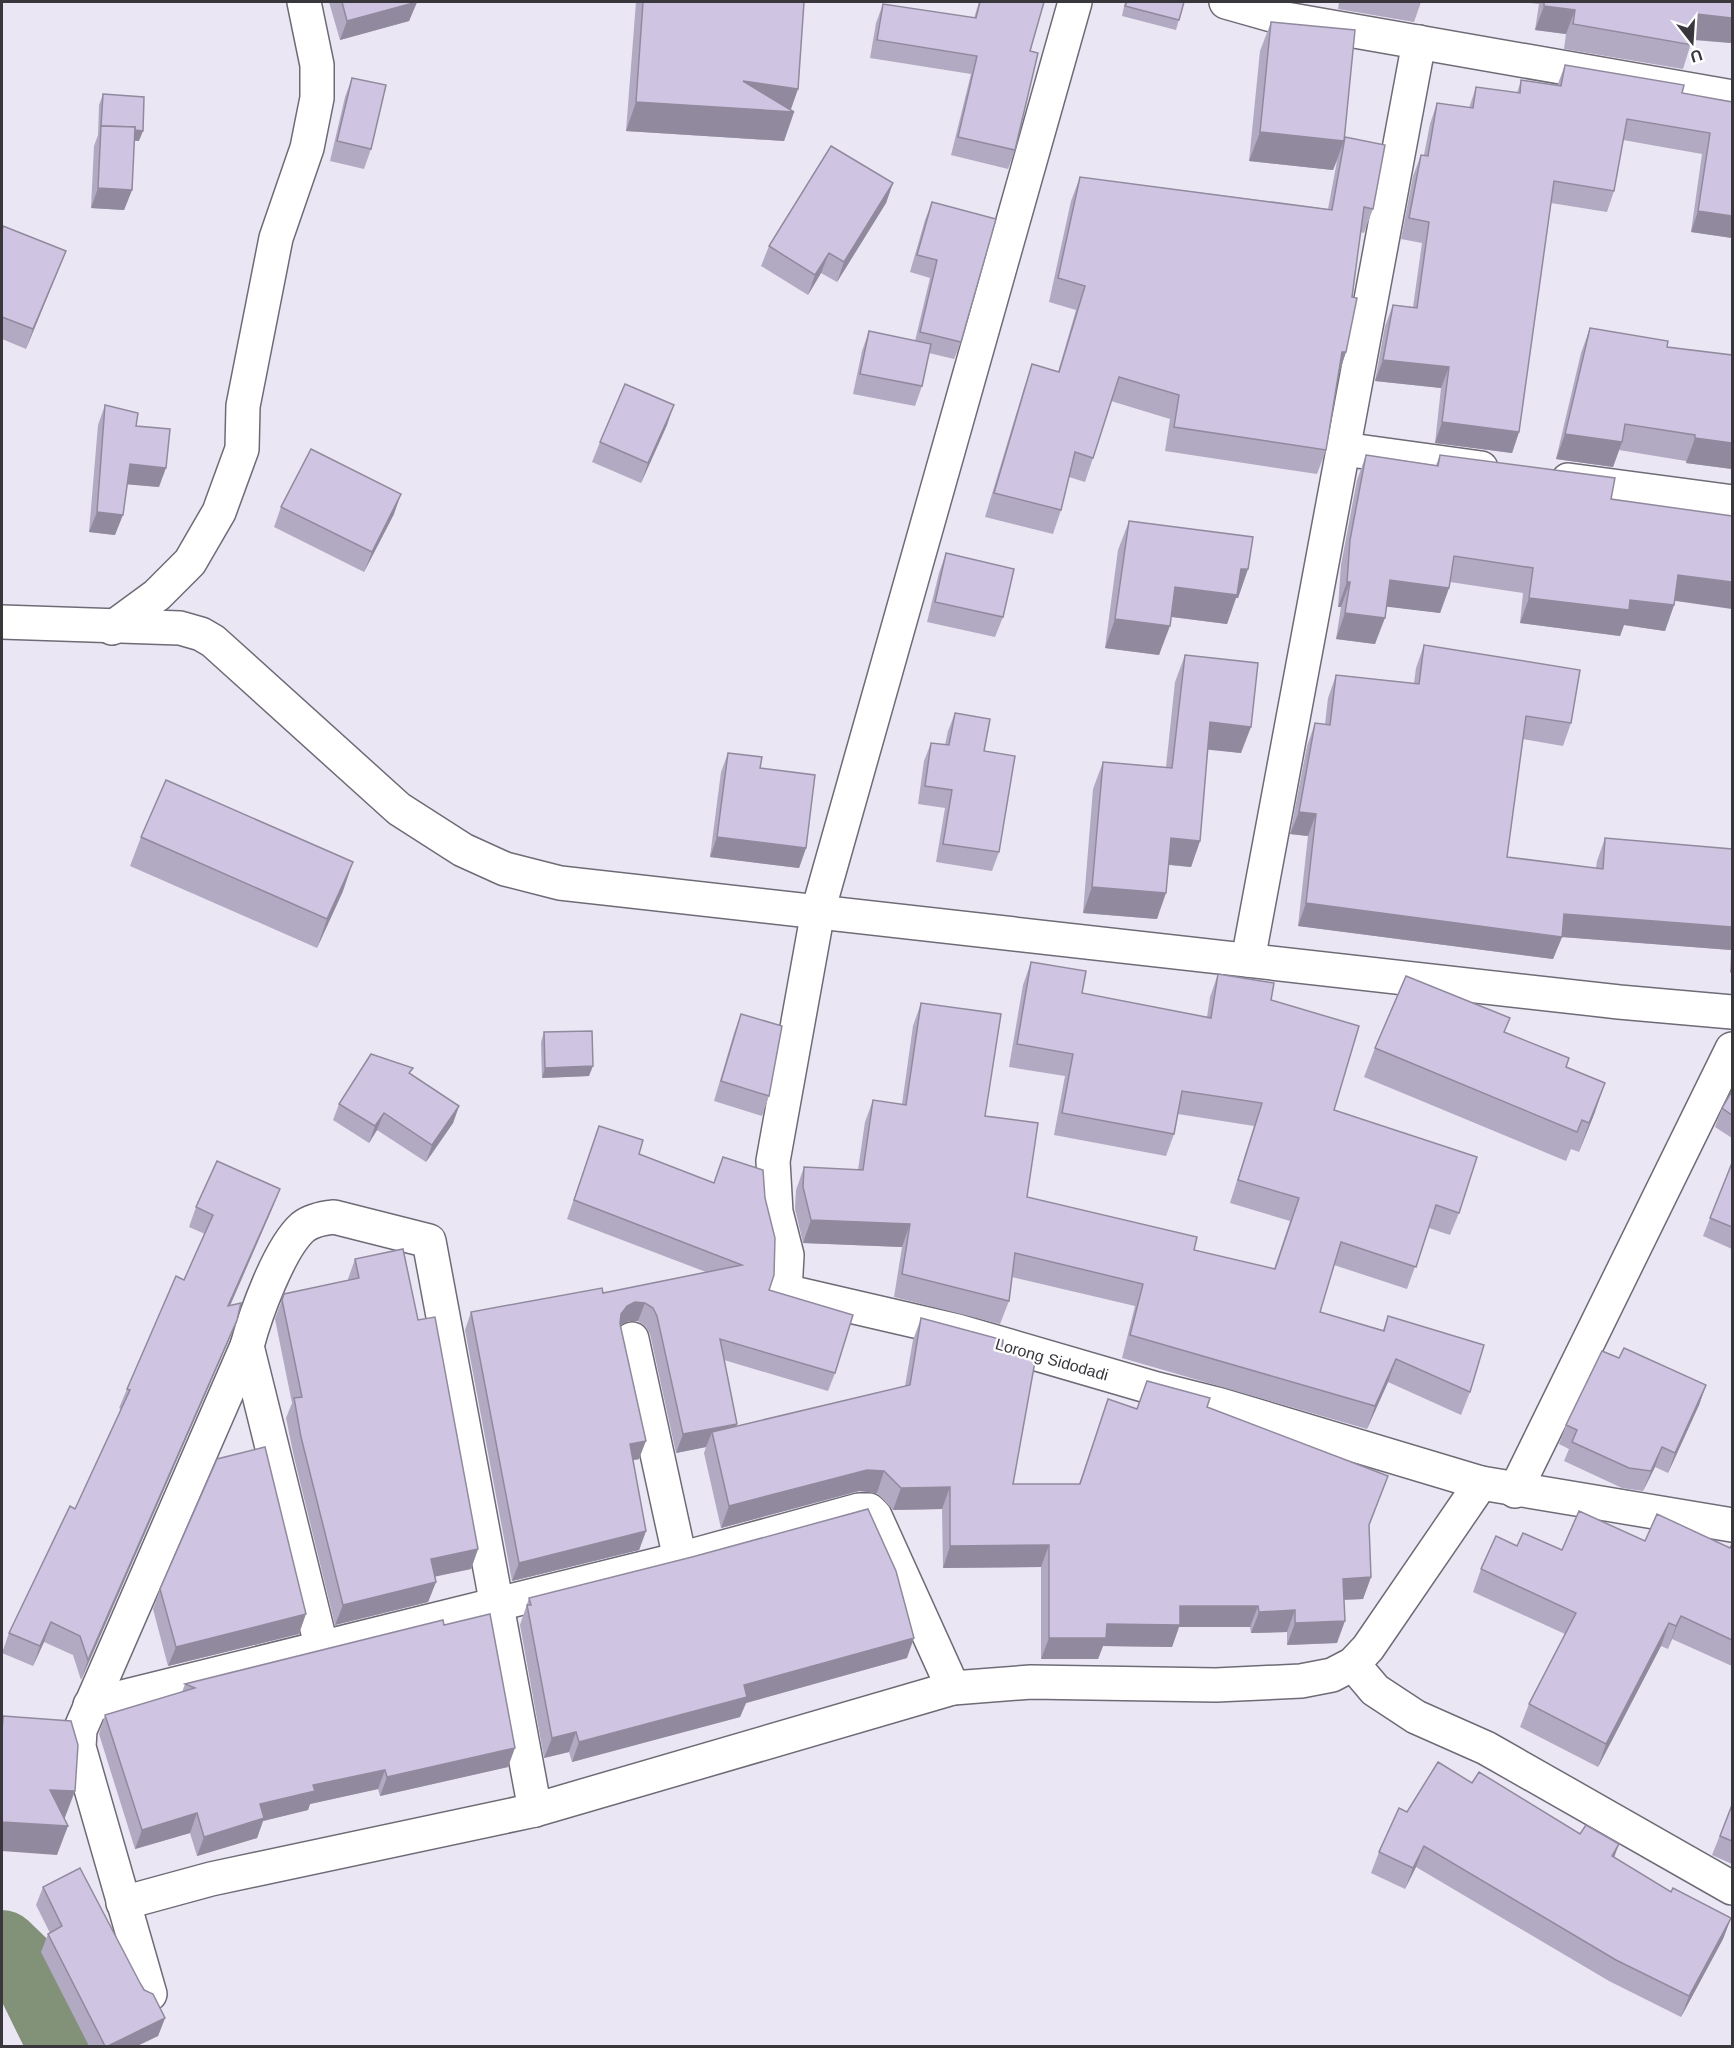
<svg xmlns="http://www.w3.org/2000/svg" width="1734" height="2048" font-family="Helvetica,sans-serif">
  <rect width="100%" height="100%" fill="#eae6f3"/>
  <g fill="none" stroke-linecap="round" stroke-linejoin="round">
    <polyline stroke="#829279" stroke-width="76" points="2,1948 32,1977 66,2046"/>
    <g stroke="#6f6b76" stroke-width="36">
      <g id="street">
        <polyline points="1075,2 818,911 773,1161 776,1212 787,1255 785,1291 958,1331 1157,1389 1221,1405 1481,1483 1732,1525"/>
        <polyline points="1226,2 1286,19 1732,97"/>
        <polyline points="1343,449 1481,468"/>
        <polyline points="1568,480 1732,502"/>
        <polyline points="2,622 180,628 201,634 213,641 399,809 463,850 505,869 560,883 1619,1002 1732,1012"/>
        <polyline points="112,628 157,595 190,562 219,512 242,449 243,406 276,238 307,148 317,98 317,65 304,2"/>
        <polyline points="1248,960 1419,42"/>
        <polyline points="632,1339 680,1559"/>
        <polyline points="247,1346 322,1649"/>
        <polyline points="1515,1491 1732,1049"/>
        <polyline points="1353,1664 1375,1690 1416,1717 1486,1748 1732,1888"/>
        <polyline points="90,1705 680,1559 859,1510 869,1510 875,1516 953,1688"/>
        <polyline points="123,1903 211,1879 535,1810 953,1688 1031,1682 1216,1685 1301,1681 1332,1675 1353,1664 1368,1648 1481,1483"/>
        <path d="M150,1994L79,1747L80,1730L247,1346C255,1316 279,1248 303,1227C312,1220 324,1218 334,1217L429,1241L535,1810"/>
      </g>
    </g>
    <use href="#street" stroke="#fff" stroke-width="33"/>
  </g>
  <g fill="#b2a9c2">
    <polygon points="329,2 417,2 409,21 340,40"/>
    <polygon points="636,2 804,2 798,89 790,110 794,112 784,141 626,131"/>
    <polygon points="979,2 1044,2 1030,51 1015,150 1008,169 951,155 971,74 870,58 876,23 883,4 974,18"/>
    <polygon points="1125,2 1184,2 1176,30 1122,16"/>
    <polygon points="1339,2 1421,2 1414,22 1338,9"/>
    <polygon points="1522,2 1732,2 1732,39 1731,43 1692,40 1683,69 1564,49 1566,34 1535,30 1539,4"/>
    <polygon points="1271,22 1344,141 1373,209 1364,233 1360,232 1352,297 1346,352 1338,376 1326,450 1317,474 1165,451 1170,419 1111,401 1093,458 1085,482 1069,477 1061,510 1053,534 985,517 1024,388 1032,364 1058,372 1076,310 1049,302 1071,201 1080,177 1328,209 1337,161 1333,170 1249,161 1260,51"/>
    <polygon points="1565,65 1682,93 1732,102 1732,238 1691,232 1702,154 1623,140 1614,191 1607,212 1551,203 1519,432 1512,453 1435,443 1441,388 1375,381 1385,326 1393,305 1413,307 1422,243 1401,239 1413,176 1421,155 1424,155 1430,124 1437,103 1469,108 1476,87 1517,93 1521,80 1557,86"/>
    <polygon points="352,78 371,149 364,169 330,161 345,97"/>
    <polygon points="103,94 139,141 134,140 132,190 124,210 91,208 94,146 98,135 99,105"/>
    <polygon points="893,183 886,203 837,282 821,273 808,295 761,266 769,246"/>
    <polygon points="932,202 961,342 954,359 929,353 922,386 915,406 853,394 862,351 869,331 915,341 930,278 910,272 925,220"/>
    <polygon points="2,231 66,251 26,349 2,339"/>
    <polygon points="1590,328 1667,347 1732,355 1732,469 1686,463 1686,461 1619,450 1613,467 1556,459 1581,353"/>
    <polygon points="105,405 136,426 159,487 127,484 115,535 89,532 98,425"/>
    <polygon points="667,425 641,483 592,462 600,442"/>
    <polygon points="1366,455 1436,465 1440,455 1611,499 1675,601 1674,605 1665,631 1624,625 1620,636 1520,623 1523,593 1450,582 1449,588 1440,613 1386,606 1375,644 1336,639 1341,607 1338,607 1341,565 1357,480"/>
    <polygon points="281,507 394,514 364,572 274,527"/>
    <polygon points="1129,521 1248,569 1238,598 1236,598 1227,624 1171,617 1159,655 1105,648 1118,550"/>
    <polygon points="946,553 1003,617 995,637 927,622 939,573"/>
    <polygon points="1424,645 1571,723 1563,746 1523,739 1507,857 1596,868 1597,861 1605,838 1732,849 1732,973 1730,972 1731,950 1562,937 1553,959 1298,926 1308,836 1290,834 1307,746 1315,723 1325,724 1328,698 1336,675 1414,683 1416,668"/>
    <polygon points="1185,655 1241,753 1208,749 1200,841 1191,867 1169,865 1157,919 1083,913 1093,789 1103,762 1166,767 1175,682"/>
    <polygon points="955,713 984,751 999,852 992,871 936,862 945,808 918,804 924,761 931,743 945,745 948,731"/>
    <polygon points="728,753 760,768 806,848 799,868 710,857 721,772"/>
    <polygon points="141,837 343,891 317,948 130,866"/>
    <polygon points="1031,962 1082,993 1207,1017 1210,997 1218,974 1271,1000 1334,1110 1459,1213 1450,1235 1429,1228 1407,1289 1334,1265 1320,1312 1383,1330 1388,1316 1470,1392 1461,1415 1388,1382 1367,1429 1122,1358 1135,1306 1012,1277 1009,1301 1000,1324 894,1297 902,1247 803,1243 795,1209 796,1190 804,1167 858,1170 865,1122 873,1100 902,1104 913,1026 921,1003 985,1116 1027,1197 1194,1250 1274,1269 1290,1221 1230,1203 1254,1126 1178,1114 1174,1134 1166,1156 1054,1135 1065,1076 1009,1067 1023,985"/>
    <polygon points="741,1014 769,1096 762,1116 714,1101 734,1033"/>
    <polygon points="544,1032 589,1076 542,1078 541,1042"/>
    <polygon points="1505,1033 1566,1067 1595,1112 1579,1152 1571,1149 1566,1161 1364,1077 1375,1048"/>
    <polygon points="411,1074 459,1106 453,1123 426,1162 377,1130 369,1143 333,1120 339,1104"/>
    <polygon points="1732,1091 1732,1138 1715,1127 1722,1108"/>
    <polygon points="599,1126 639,1154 714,1183 723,1157 769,1290 835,1373 828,1391 724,1360 737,1424 736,1426 905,1386 913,1340 921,1318 1002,1350 1013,1484 1079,1484 1108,1399 1137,1409 1207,1407 1369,1526 1371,1577 1363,1599 1344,1600 1337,1643 1287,1645 1287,1632 1251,1633 1250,1627 1179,1627 1172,1647 1103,1646 1098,1659 1041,1659 1041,1567 943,1568 942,1509 893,1510 877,1493 859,1491 721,1528 704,1453 706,1447 676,1453 650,1334 646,1327 638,1321 629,1321 620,1324 639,1459 633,1460 646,1531 639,1550 512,1581 465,1330 471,1312 603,1293 706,1272 567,1219"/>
    <polygon points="1732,1163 1732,1249 1703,1236"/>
    <polygon points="196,1207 272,1209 230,1306 229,1340 81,1680 73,1655 44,1642 33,1666 2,1653 9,1633 75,1509 121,1409 119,1408 127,1389 184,1280 205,1234 189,1227"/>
    <polygon points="355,1259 418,1320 478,1549 471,1569 434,1576 436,1582 428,1602 335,1625 294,1457 286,1418 292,1403 275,1319 284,1294 348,1280 348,1279"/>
    <polygon points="1619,1358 1706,1385 1699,1405 1668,1473 1655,1467 1643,1491 1622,1488 1564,1461 1569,1449 1559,1444 1566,1425"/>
    <polygon points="1645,1541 1730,1548 1732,1544 1732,1666 1672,1639 1668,1649 1661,1646 1598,1767 1520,1727 1529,1704 1565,1634 1473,1592 1481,1569 1517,1546 1562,1550"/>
    <polygon points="160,1589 299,1634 168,1666 153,1609"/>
    <polygon points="529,1598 907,1658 746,1703 740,1717 572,1762 569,1752 544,1758 520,1625"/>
    <polygon points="444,1625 508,1767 380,1796 378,1789 310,1804 308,1810 263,1821 257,1838 197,1856 190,1833 135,1849 99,1734 105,1715 182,1692 185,1684"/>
    <polygon points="1472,1783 1614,1858 1671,1892 1731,1918 1723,1939 1681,2017 1609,1981 1416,1867 1405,1889 1371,1873 1379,1852 1407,1812"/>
    <polygon points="1732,1805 1732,1864 1712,1855"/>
    <polygon points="43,1887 139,1981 165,2018 158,2036 137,2046 89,2046 41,1952 48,1934 50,1933 36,1905"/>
  </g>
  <g fill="#918a9e">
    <polygon points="417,2 409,21 340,40 347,21"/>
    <polygon points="1544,6 1575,10 1566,34 1535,30"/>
    <polygon points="1697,14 1732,18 1732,39 1731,43 1688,39"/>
    <polygon points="743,81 798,89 790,112 794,112 784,141 626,131 636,102"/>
    <polygon points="101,130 143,131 139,141 100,139"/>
    <polygon points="1260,132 1344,141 1333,170 1249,161"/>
    <polygon points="893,183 886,203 837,282 844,262"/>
    <polygon points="98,188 132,190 124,210 91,208"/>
    <polygon points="1698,211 1732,216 1732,238 1691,232"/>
    <polygon points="66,251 58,271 26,349 33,329"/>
    <polygon points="829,253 821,273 808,295 815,275"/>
    <polygon points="1342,352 1346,352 1338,376"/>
    <polygon points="1383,360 1449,367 1441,388 1375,381"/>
    <polygon points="674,405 667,425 641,483 648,463"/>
    <polygon points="1442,422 1519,432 1512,453 1435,443"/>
    <polygon points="1565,434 1622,442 1613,467 1556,459"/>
    <polygon points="1695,438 1732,443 1732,469 1686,463"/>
    <polygon points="130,464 166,468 159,487 123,484"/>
    <polygon points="401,494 394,514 364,572 372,552"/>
    <polygon points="97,512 123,515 115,535 89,532"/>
    <polygon points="1241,569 1248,569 1238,598 1236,598 1227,624 1165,616 1175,587"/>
    <polygon points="1678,575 1732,582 1732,609 1669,600"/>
    <polygon points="1390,580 1449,588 1440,613 1381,606"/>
    <polygon points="1347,582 1350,582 1341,607 1338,607"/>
    <polygon points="1529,598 1630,600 1674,605 1665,631 1624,625 1620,636 1520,623"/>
    <polygon points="1345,613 1385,618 1375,644 1336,639"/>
    <polygon points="1115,619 1170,626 1159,655 1105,648"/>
    <polygon points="1210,722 1251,727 1241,753 1201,749"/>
    <polygon points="1299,812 1316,814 1308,836 1290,834"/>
    <polygon points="717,837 806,848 799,868 710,857"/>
    <polygon points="1171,838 1200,841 1191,867 1162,864"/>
    <polygon points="353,862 343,891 317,948 327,919"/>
    <polygon points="1092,887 1166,893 1157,919 1083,913"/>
    <polygon points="1306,903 1564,914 1732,927 1732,945 1731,950 1562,937 1553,959 1298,926"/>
    <polygon points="1732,964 1732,973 1730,972"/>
    <polygon points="593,1066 589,1076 542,1078 545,1068"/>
    <polygon points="1605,1083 1595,1112 1579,1152 1589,1123"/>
    <polygon points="459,1106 453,1123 426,1162 432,1145"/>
    <polygon points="384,1113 377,1130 369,1143 375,1126"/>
    <polygon points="280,1189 272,1209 221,1326 228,1306"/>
    <polygon points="811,1220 910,1224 902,1247 803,1243"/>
    <polygon points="635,1302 645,1303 638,1321 629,1321 620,1325 621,1314 627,1306"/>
    <polygon points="237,1320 229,1340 81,1680 88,1660"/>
    <polygon points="1396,1359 1388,1382 1367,1429 1375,1406"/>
    <polygon points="1706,1385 1699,1405 1668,1473 1675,1453"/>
    <polygon points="737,1424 730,1442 712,1432 706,1447 676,1453 683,1434"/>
    <polygon points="646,1441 639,1459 624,1462 630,1444"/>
    <polygon points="1662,1447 1655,1467 1643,1491 1651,1471"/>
    <polygon points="867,1470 884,1471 877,1493 859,1491 721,1528 729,1506"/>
    <polygon points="950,1487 942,1509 893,1510 901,1488"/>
    <polygon points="646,1531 639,1550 512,1581 519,1563"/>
    <polygon points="1049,1545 1041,1567 943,1568 950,1546"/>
    <polygon points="478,1549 471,1569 424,1579 431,1559"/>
    <polygon points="1371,1577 1363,1599 1335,1600 1343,1579"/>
    <polygon points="436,1582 428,1602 335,1625 343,1605"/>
    <polygon points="1180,1606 1258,1606 1250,1627 1179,1627 1172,1647 1103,1646 1098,1659 1041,1659 1049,1638"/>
    <polygon points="1295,1610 1287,1632 1251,1633 1259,1612"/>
    <polygon points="306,1614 299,1634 168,1666 176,1647"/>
    <polygon points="1681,1616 1672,1639 1668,1649 1676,1626"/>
    <polygon points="1345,1621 1337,1643 1287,1645 1295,1623"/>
    <polygon points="51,1622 44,1642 33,1666 40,1646"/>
    <polygon points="1669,1623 1661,1646 1598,1767 1606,1744"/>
    <polygon points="914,1638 907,1658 746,1703 740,1717 572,1762 579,1742 744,1685"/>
    <polygon points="576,1732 569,1752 544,1758 552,1738"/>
    <polygon points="515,1748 508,1767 380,1796 387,1777"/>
    <polygon points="385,1770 378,1789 310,1804 308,1810 263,1821 257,1838 197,1856 204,1837 260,1804 313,1785"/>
    <polygon points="50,1790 75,1791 64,1820"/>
    <polygon points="197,1813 190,1833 135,1849 142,1830"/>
    <polygon points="2,1822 68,1826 57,1855 2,1851"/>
    <polygon points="1619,1844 1611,1866 1612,1856"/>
    <polygon points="1424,1846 1416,1867 1405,1889 1413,1868"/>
    <polygon points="1731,1918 1723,1939 1681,2017 1689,1996"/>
    <polygon points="165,2018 158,2036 137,2046 108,2046"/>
  </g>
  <g fill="#cfc5e2" stroke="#918a9e" stroke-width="1.5">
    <polygon points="342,2 417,2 347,21"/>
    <polygon points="643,2 804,2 798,89 743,81 794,112 636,102"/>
    <polygon points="980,2 1044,2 1030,51 1038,53 1015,150 958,137 977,56 877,40 883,4 976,18"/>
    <polygon points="1127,2 1184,2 1179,20 1125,6"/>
    <polygon points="1544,2 1732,2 1732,18 1697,14 1692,45 1573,24 1575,10 1544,6"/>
    <polygon points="1271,22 1355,30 1344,141 1260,132"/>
    <polygon points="1565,65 1684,85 1682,93 1732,102 1732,216 1698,211 1710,133 1627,119 1614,191 1554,181 1519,432 1442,422 1449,367 1383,360 1393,305 1417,308 1429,222 1409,218 1421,155 1428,156 1437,103 1473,108 1476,87 1520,93 1521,80 1561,86"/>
    <polygon points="352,78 386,85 371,149 337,141"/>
    <polygon points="103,94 144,97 143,131 135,130 135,127 101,126"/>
    <polygon points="101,126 135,127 132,190 98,188"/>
    <polygon points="1345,137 1385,145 1373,209 1364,207 1352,297 1357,298 1346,352 1342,352 1326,450 1174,427 1179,395 1119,377 1093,458 1075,452 1061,510 994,493 1032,364 1059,372 1085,286 1058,278 1080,177 1332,210"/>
    <polygon points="831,146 893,183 844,262 829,253 815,275 769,246"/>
    <polygon points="932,202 996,219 961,342 920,332 937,260 917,255"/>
    <polygon points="3,226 66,251 33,329 2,317 2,231"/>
    <polygon points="1590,328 1668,341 1667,347 1732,355 1732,443 1695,438 1695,435 1625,424 1622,442 1565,434"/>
    <polygon points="869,331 931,344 922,386 860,374"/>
    <polygon points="625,384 674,405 648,463 600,442"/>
    <polygon points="105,405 138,413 136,426 170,429 166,468 130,464 123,515 97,512"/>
    <polygon points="311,449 401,494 372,552 281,507"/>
    <polygon points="1366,455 1438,466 1440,455 1615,478 1611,499 1732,516 1732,582 1678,575 1674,605 1630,600 1629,610 1529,598 1533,568 1454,556 1449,588 1390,580 1385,618 1345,613 1350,582 1347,582 1350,540"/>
    <polygon points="1129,521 1253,537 1248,569 1241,569 1237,595 1175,587 1170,626 1115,619"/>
    <polygon points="946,553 1014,569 1003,617 935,602"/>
    <polygon points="1424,645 1580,670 1571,723 1526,716 1507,857 1603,869 1605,838 1732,849 1732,927 1564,914 1562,937 1306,903 1316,814 1299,812 1315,723 1330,725 1336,675 1419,684"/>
    <polygon points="1185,655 1258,663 1251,727 1210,722 1200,841 1171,838 1166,893 1092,887 1103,762 1172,768"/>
    <polygon points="955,713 990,719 984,751 1015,756 999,852 943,844 952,790 925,786 931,743 949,745"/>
    <polygon points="728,753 762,757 760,768 815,775 806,848 717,837"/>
    <polygon points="166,780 353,862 327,919 141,837"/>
    <polygon points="1031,962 1086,971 1082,993 1211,1018 1218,974 1274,983 1271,1000 1359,1026 1334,1110 1477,1157 1459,1213 1436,1205 1416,1267 1341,1242 1320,1312 1384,1331 1388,1316 1484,1345 1470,1392 1396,1359 1375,1406 1130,1335 1143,1284 1015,1253 1009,1301 902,1274 910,1224 811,1220 803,1187 804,1167 863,1170 873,1100 906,1105 921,1003 1001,1014 985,1116 1038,1123 1027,1197 1197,1237 1194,1250 1275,1269 1299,1198 1238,1180 1262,1103 1182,1091 1174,1134 1062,1113 1073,1054 1017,1044"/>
    <polygon points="1406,976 1510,1018 1504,1032 1569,1058 1566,1067 1605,1083 1589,1123 1582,1120 1577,1132 1375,1048"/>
    <polygon points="741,1014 782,1026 769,1096 721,1081"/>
    <polygon points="592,1031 593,1066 545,1068 544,1032"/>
    <polygon points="371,1054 413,1068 409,1073 459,1106 432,1145 384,1113 375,1126 339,1104"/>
    <polygon points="1732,1091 1732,1115 1722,1108"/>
    <polygon points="599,1126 643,1140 639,1154 714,1183 723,1157 763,1170 765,1198 775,1238 774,1275 769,1290 853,1315 835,1373 720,1339 737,1424 683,1434 657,1316 653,1308 645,1303 635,1302 627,1306 621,1314 620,1324 646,1441 630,1444 646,1531 519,1563 471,1312 602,1288 603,1293 742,1265 574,1200"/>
    <polygon points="217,1161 280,1189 228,1306 241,1303 237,1320 88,1660 80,1636 51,1622 40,1646 9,1633 70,1506 75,1509 130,1390 127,1389 176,1276 184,1280 213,1215 196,1207"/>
    <polygon points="1732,1163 1732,1227 1710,1218"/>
    <polygon points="403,1249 418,1320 435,1317 478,1549 431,1559 436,1582 343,1605 301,1437 294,1398 302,1397 282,1300 284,1294 359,1278 355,1259"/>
    <polygon points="921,1318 1003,1340 1002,1350 1036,1356 1013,1484 1080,1484 1108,1399 1137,1409 1147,1381 1210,1398 1207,1407 1388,1476 1369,1525 1371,1577 1343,1579 1345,1621 1295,1623 1295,1610 1259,1612 1258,1606 1180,1606 1180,1625 1107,1624 1106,1638 1049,1638 1049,1545 950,1546 950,1487 901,1488 884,1471 867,1470 729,1506 712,1432 910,1385"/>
    <polygon points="1624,1348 1706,1385 1675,1453 1662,1447 1651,1471 1629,1468 1572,1442 1577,1430 1566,1425 1602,1351 1619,1358"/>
    <polygon points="265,1447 306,1614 176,1647 160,1589 217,1459"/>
    <polygon points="868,1509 896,1571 914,1638 744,1685 747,1697 579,1742 576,1732 552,1738 527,1605 531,1605 529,1598 692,1557"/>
    <polygon points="1579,1511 1645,1541 1657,1514 1730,1548 1732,1544 1732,1640 1681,1616 1676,1626 1669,1623 1606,1744 1529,1704 1576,1613 1481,1569 1496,1536 1517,1546 1523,1533 1562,1550"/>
    <polygon points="490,1614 515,1748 387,1777 385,1770 313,1785 315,1791 260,1804 264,1818 204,1837 197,1813 142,1830 105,1715 195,1688 185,1684 443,1620 444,1625"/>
    <polygon points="3,1716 71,1721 78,1745 75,1791 50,1790 68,1826 2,1822 2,1732"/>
    <polygon points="1438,1762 1472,1783 1479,1772 1580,1834 1586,1825 1619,1844 1612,1856 1671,1892 1673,1888 1731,1918 1689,1996 1616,1960 1424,1846 1413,1868 1379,1852 1399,1808 1407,1812"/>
    <polygon points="1732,1805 1732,1841 1720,1836"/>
    <polygon points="80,1868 139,1981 144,1990 153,1994 165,2018 108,2046 105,2046 48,1934 62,1926 43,1887"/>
  </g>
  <g text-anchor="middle" stroke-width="4.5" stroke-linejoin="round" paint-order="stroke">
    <g font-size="16" fill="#39373c" stroke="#fff">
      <text transform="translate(1052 1359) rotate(16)" y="6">Lorong Sidodadi</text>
    </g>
  </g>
  <rect width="1734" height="2048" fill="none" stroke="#39373c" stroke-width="6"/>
  <g transform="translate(1692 42) rotate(163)" stroke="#ffffff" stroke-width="4.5" paint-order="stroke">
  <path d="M0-4.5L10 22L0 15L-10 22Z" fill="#39373c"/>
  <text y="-9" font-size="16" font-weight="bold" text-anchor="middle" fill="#39373c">U</text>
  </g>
</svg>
